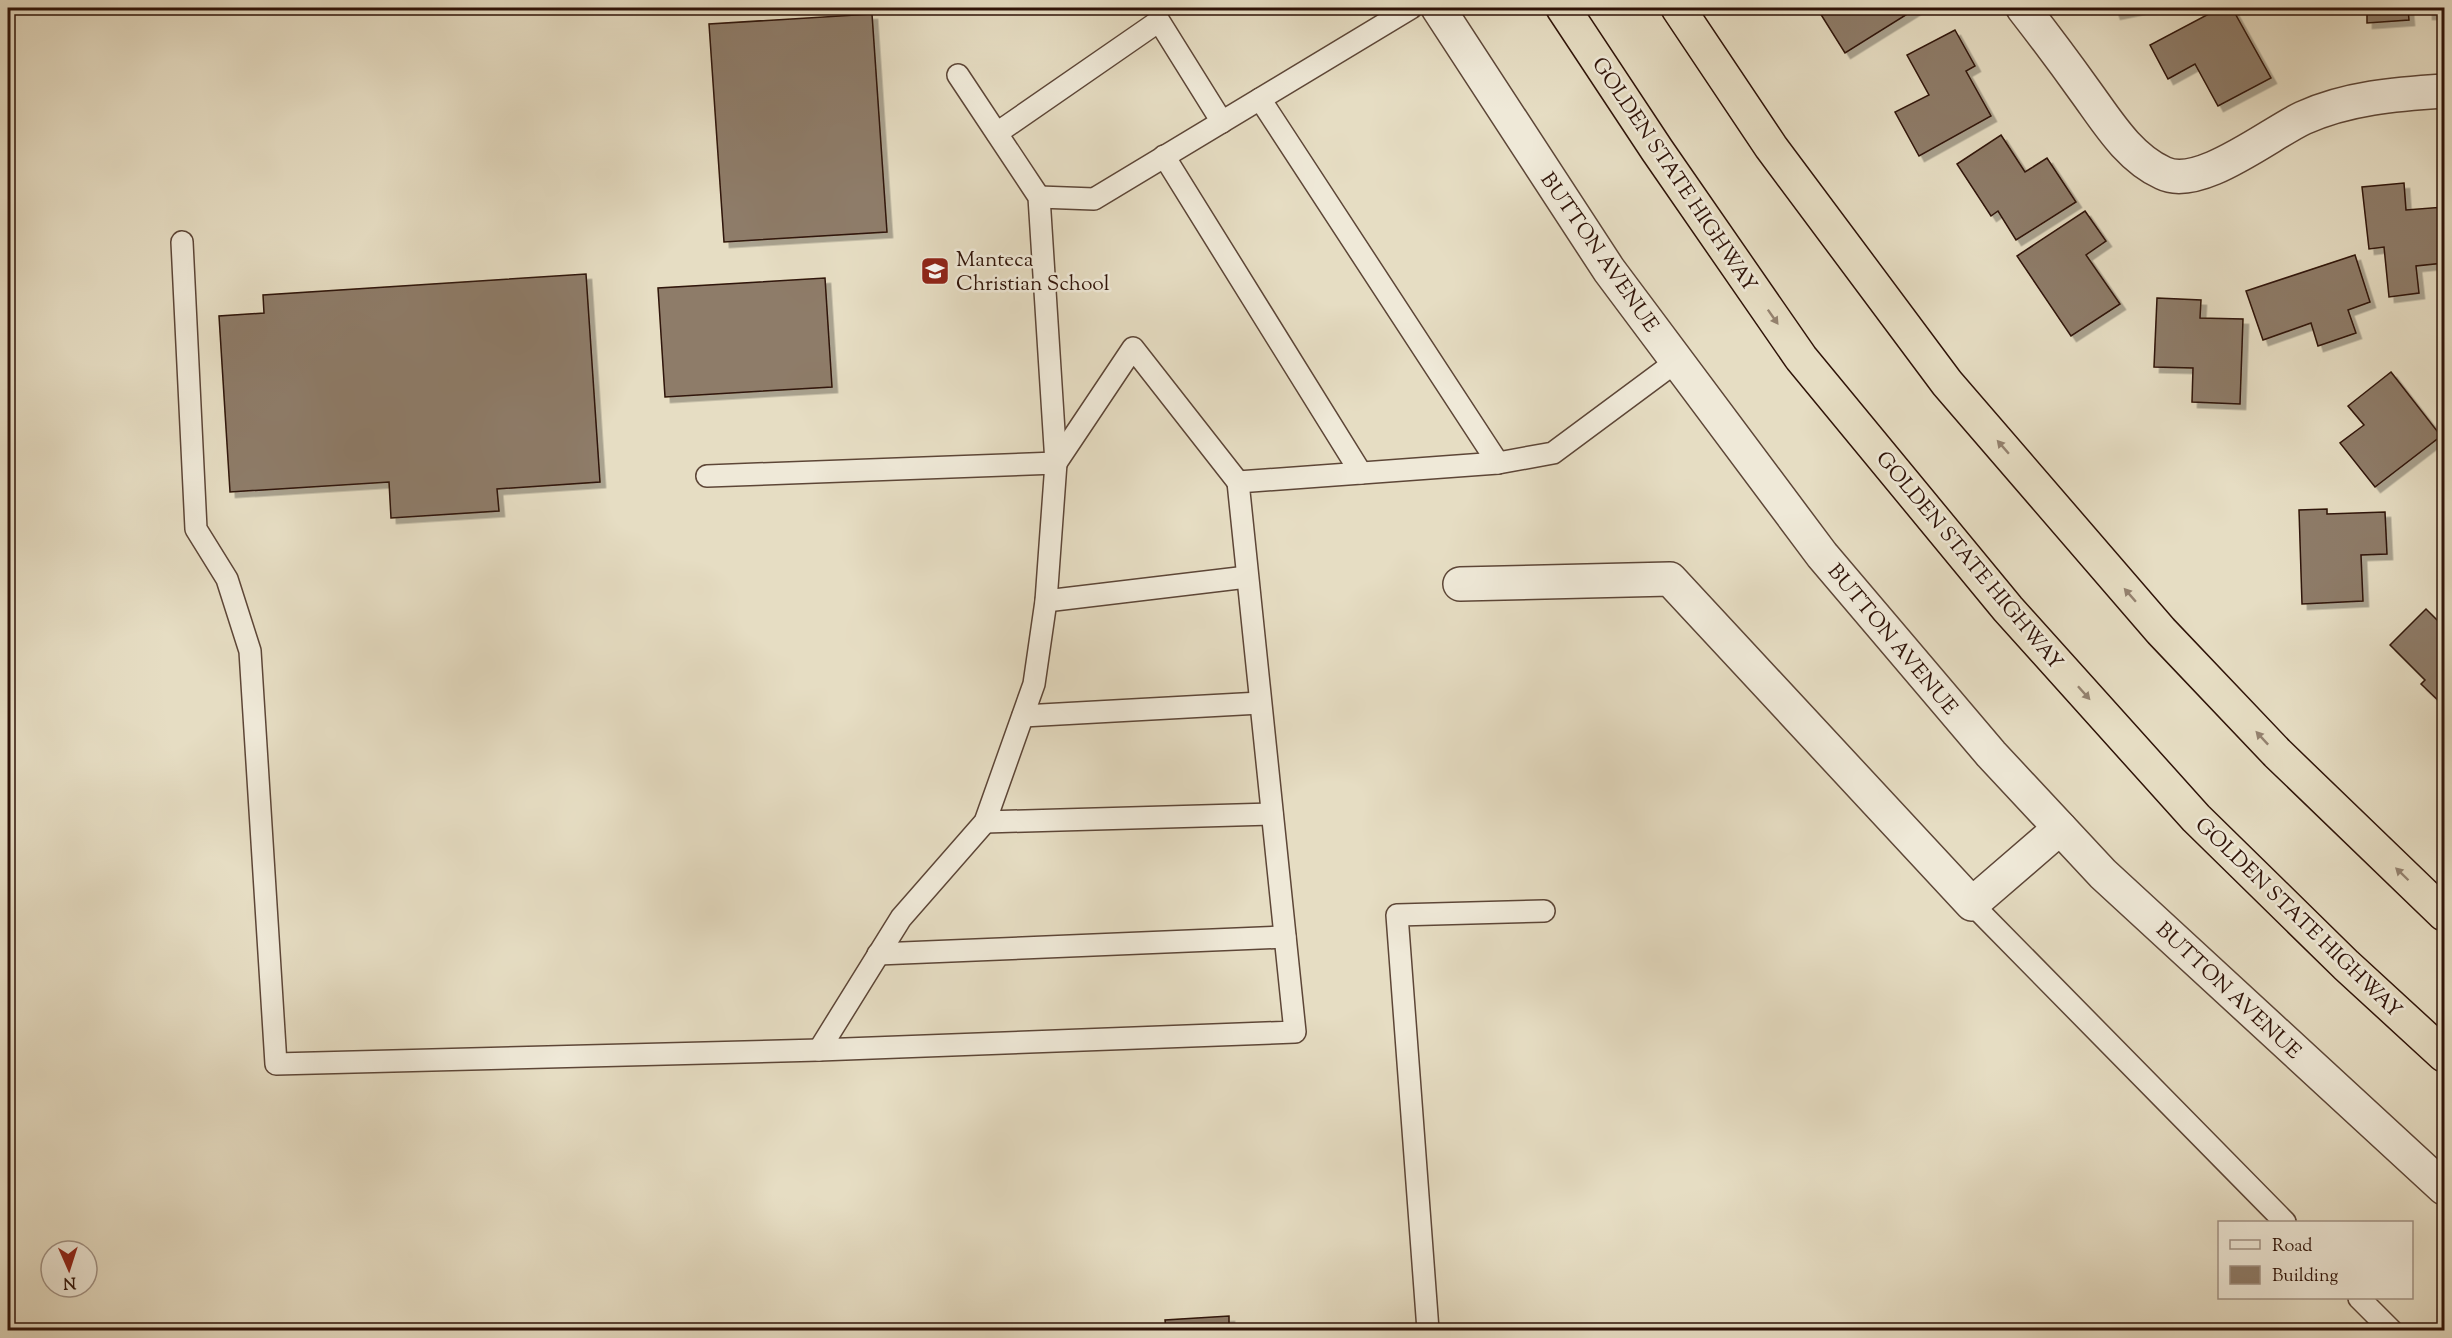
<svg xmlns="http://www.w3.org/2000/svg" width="2452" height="1338" font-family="'Sorts Mill Goudy',serif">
  <defs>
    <filter id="shadow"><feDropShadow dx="5.5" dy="5.5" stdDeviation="0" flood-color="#0004"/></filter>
  </defs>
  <rect width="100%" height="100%" fill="#e6ddc3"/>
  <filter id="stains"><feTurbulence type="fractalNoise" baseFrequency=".00333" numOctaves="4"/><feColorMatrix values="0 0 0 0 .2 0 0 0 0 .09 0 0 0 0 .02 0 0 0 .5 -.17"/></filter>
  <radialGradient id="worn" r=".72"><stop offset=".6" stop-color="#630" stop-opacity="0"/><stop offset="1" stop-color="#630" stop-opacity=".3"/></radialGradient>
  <g fill="#8e7c69" stroke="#2f1308" stroke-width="1.5" filter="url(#shadow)">
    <polygon points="1829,8 1917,8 1845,53 1820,13"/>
    <polygon points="2113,8 2143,8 2115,14"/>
    <polygon points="2220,8 2232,8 2271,78 2218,106 2195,64 2168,79 2150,45"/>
    <polygon points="2367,8 2408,8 2409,20 2367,23"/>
    <rect x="2427" y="8" width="17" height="6"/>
    <polygon points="872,14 887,232 724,242 709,24"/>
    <polygon points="1955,30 1975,66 1966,71 1991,116 1919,156 1895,112 1929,95 1907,55"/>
    <polygon points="2001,135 2025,172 2047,158 2076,202 2016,240 1998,211 1991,216 1957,164"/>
    <polygon points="2404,183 2406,210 2444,207 2444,263 2416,266 2419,293 2389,297 2384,247 2369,249 2362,187"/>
    <polygon points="2085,211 2106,241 2086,255 2120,304 2071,336 2017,256"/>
    <polygon points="2355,255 2370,302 2348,310 2356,333 2318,346 2311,323 2263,340 2246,291"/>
    <polygon points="586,274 600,482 497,489 499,511 391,518 389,482 230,492 219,316 264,313 263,295"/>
    <polygon points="825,278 832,387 665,397 658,288"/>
    <polygon points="2157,298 2201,300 2200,318 2243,319 2240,404 2192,402 2193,368 2154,367"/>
    <polygon points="2391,372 2441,436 2375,487 2340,443 2364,425 2348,406"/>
    <polygon points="2444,385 2444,398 2438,391"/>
    <polygon points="2327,509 2327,514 2385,512 2387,554 2361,555 2363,601 2302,604 2299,510"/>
    <polygon points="2426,609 2444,627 2444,706 2421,684 2425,680 2390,645"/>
    <polygon points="1229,1316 1229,1330 1166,1330 1165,1320"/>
  </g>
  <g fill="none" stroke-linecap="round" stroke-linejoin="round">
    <g stroke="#5d4637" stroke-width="24">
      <g id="service">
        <polyline points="958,75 1039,197 1056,463"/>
        <polyline points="1260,99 1498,463"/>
        <polyline points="997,133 1159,21 1222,122"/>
        <polyline points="1164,156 1361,473"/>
        <polyline points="1039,197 1094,199 1411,8"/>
        <polyline points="182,242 196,529 227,579 250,651 276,1064 819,1050"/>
        <polyline points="1056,463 1133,348 1238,482"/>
        <polyline points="707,476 1056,463 1046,601 1034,684 985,822 901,918 819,1050 1295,1032 1238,482 1498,463 1553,453 1677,361"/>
        <polyline points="1046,601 1247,577"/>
        <polyline points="1023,716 1260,703"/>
        <polyline points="985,822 1272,814"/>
        <polyline points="1972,904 2285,1222"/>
        <polyline points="878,954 1285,937"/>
        <polyline points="2359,1298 2391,1330"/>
        <polyline points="1428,1330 1397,915 1544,911"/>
      </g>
    </g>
    <g stroke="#5d4637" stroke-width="36">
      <g id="minor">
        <path d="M2023,8C2044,35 2065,63 2085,91C2107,121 2128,157 2163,173C2199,191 2269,134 2303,118C2347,98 2396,94 2444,91"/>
        <polyline points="1460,584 1670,579 1972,904 2060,828"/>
      </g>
    </g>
    <g stroke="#5d4637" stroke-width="36">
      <polyline id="tertiary" points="1438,8 1609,270 1822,555 1991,754 2103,874 2444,1188"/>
    </g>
    <g stroke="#2f1308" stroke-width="36">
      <g id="motorway">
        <polyline points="1563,8 1657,150 1801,358 2008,609 2196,818 2346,965 2444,1055"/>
        <polyline points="1678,8 1771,147 1947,383 2161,631 2277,753 2444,914"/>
      </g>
    </g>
    <use href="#service" stroke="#efe9d8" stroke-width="21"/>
    <use href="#minor" stroke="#efe9d8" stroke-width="33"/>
    <use href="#tertiary" stroke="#efe9d8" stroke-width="33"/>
    <use href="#motorway" stroke="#e6ddc3" stroke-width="33"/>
  </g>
  <defs><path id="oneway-solid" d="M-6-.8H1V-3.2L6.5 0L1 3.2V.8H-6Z" transform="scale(1.5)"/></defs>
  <g fill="#94826f">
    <use href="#oneway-solid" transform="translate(1773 317) rotate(55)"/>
    <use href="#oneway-solid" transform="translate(2003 447) rotate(-131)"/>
    <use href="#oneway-solid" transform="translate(2130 595) rotate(-131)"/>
    <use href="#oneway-solid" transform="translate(2084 693) rotate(48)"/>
    <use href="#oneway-solid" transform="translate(2262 738) rotate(-133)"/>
    <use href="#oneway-solid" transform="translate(2402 874) rotate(-136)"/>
  </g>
  <defs>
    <g id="school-square" transform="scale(1.5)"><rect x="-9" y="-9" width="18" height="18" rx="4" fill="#8f2418" stroke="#efe9d8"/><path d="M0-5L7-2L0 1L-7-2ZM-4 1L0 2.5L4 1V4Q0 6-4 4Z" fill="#fff"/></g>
  </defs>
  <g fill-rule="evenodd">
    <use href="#school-square" x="935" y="271"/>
  </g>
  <g text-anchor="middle" stroke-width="5" stroke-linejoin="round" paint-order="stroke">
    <g font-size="21" fill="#2f1308" stroke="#efe9d8">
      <text transform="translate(1675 174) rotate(56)" y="7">GOLDEN STATE HIGHWAY</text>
      <text transform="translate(1600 252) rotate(55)" y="7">BUTTON AVENUE</text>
      <text transform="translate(1970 560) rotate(50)" y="7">GOLDEN STATE HIGHWAY</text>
      <text transform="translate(1893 639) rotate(50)" y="7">BUTTON AVENUE</text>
      <text transform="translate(2299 917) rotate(44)" y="7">GOLDEN STATE HIGHWAY</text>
      <text transform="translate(2229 990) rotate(43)" y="7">BUTTON AVENUE</text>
    </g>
    <g font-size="21" fill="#2f1308" stroke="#efe9d8" text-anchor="start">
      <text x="956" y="266">Manteca<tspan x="956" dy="24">Christian School</tspan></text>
    </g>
  </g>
  <rect width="2452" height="1338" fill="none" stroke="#e6ddc3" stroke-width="30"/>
  <rect x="9" y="9" width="2434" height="1320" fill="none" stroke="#2f1308" stroke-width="3"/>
  <rect x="15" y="15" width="2422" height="1308" fill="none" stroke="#2f1308" stroke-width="1.5"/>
  <rect x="2218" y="1221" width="195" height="78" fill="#efe9d8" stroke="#a29385" stroke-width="1.5"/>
  <rect x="2230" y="1240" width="30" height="9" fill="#efe9d8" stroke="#a29385" stroke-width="1.5"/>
  <text x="2272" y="1251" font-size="18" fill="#2f1308">Road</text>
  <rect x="2230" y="1266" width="30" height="18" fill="#8e7c69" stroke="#a29385" stroke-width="1.5"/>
  <text x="2272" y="1281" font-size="18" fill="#2f1308">Building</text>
  <g transform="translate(69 1269) rotate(177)"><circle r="28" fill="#efe9d8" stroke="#a29385" stroke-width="1.5"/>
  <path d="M0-4.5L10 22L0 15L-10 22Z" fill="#8f2418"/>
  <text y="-9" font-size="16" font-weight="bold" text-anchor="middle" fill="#2f1308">N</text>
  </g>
  <rect width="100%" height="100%" filter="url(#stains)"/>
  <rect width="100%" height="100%" fill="url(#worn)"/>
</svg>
